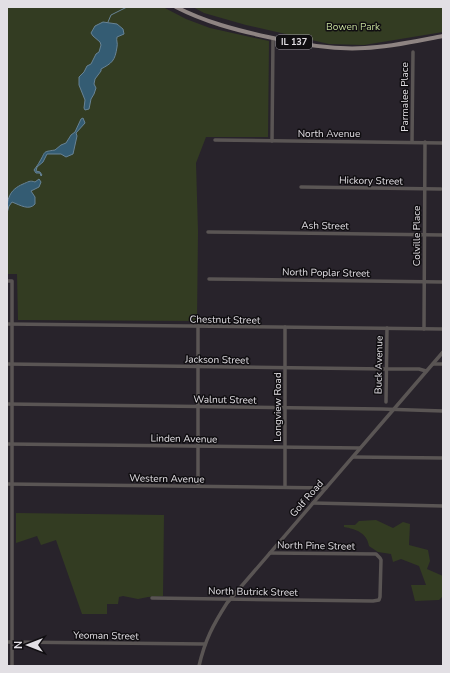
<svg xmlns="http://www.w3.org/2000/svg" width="450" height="673" font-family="'Nunito Sans',sans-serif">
  <rect width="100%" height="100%" fill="#28232b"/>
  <g fill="#333c22">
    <polygon points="7,7 163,7 186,19 210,28 269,41 268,137 206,137 196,163 198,231 197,321 18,320 17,274 7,274"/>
    <polygon points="193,7 443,7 443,32 364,45 329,44 246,25 204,13"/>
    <polygon points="16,513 164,515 163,596 148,597 138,599 123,596 119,597 118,604 107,604 107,614 82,614 56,540 41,545 37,536 16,543"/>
    <path d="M376,520L393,528L403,522L410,524L409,545L428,550L430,561L427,569L443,576V596L439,600L415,601L411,585H426L419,566L401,559L393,562L391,554L378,552L369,546C367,533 356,529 344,527V525H355L359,521Z"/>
  </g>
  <g fill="#345c73" stroke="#688395">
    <path d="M103,22L117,24L123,29L124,34L117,37C116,41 118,43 117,47C115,61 112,63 101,69V71L95,79L94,84L96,88L94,94L91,99L89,109L85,110L84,108L85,100L79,85V77L84,72L87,66L91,64L96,54L99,52L101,45L100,42L93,36L91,33L95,26Z"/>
    <path d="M83,118L85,123L76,133L77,136L73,154L66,157L61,154H47L43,162L37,167L36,171L40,172L42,175L41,176L40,173H36L34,170C36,167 38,165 40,161C46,151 42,152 55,150L61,145L66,143L71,135L75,132L81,119Z"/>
    <path d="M39,179L41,182L39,187L31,191L35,197V204C29,211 20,205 12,202L9,206L7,213C7,199 9,190 23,184C28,182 30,180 35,182Z"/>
  </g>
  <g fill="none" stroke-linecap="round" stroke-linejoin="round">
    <polyline stroke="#688395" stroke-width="1" points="108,22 111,15 127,7"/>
    <g stroke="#5a5554" stroke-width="3.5">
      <polyline points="215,140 443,143"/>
      <polyline points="272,141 273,38"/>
      <polyline points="412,142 413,52"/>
      <polyline points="301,187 441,189"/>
      <polyline points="208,232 443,235"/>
      <polyline points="209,279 443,282"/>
      <polyline points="7,281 12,281 12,666"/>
      <polyline points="7,324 443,329"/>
      <polyline points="424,329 425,142"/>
      <polyline points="7,364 386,369 419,369 426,371"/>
      <polyline points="433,364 443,364"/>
      <polyline points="386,402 387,328"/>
      <polyline points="7,404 382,409 443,411"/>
      <polyline points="7,444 360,448"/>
      <polyline points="353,457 443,458"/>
      <polyline points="7,484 326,488"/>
      <polyline points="198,486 198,326"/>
      <polyline points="285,487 285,327"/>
      <polyline points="313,503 443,506"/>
      <polyline points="152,598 373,601 379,600 380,597 381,560 380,558 376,554 270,553"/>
      <polyline points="7,642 205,644"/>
      <path d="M199,666C205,640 213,625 227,603L443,352"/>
    </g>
    <path stroke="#8e8482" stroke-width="4" d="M176,7C205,22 236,30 268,37C300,44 332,50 365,48C391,47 417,41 443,36"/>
  </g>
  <g text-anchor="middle" stroke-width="3" stroke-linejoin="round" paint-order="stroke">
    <rect fill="#100e11" stroke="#a3a0a5" stroke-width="1" x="276" y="35" width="36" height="14" rx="3"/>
    <g font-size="9" font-weight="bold" fill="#e2dfe4">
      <text x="294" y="45">IL 137</text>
    </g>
    <g font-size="10" fill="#c4db9a" stroke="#100e11">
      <text x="353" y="30">Bowen Park</text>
    </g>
    <g font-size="10" fill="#e2dfe4" stroke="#100e11">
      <text transform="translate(404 97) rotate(-90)" y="4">Parmalee Place</text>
      <text x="329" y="137">North Avenue</text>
      <text transform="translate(371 180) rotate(1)" y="4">Hickory Street</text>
      <text transform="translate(325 225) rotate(1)" y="4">Ash Street</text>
      <text transform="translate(416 236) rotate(-90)" y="4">Colville Place</text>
      <text transform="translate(326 272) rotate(1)" y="4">North Poplar Street</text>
      <text transform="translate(225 319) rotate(1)" y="4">Chestnut Street</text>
      <text transform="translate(217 359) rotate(1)" y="4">Jackson Street</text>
      <text transform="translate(378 365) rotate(-89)" y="4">Buck Avenue</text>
      <text transform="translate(225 399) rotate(1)" y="4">Walnut Street</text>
      <text transform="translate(277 407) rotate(-90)" y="4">Longview Road</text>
      <text transform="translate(184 438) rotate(1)" y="4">Linden Avenue</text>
      <text transform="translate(167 478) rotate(1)" y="4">Western Avenue</text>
      <text transform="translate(306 498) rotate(-49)" y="4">Golf Road</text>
      <text transform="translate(316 545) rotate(1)" y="4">North Pine Street</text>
      <text transform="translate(253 591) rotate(1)" y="4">North Butrick Street</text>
      <text transform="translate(106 635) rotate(1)" y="4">Yeoman Street</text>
    </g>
  </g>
  <rect width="450" height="673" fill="none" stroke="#e2dfe4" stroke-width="16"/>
  <g transform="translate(28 645) rotate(270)" stroke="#100e11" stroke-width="3" paint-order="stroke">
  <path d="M0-3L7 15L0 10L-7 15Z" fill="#e2dfe4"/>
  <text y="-6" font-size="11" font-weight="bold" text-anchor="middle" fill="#e2dfe4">N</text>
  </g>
</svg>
